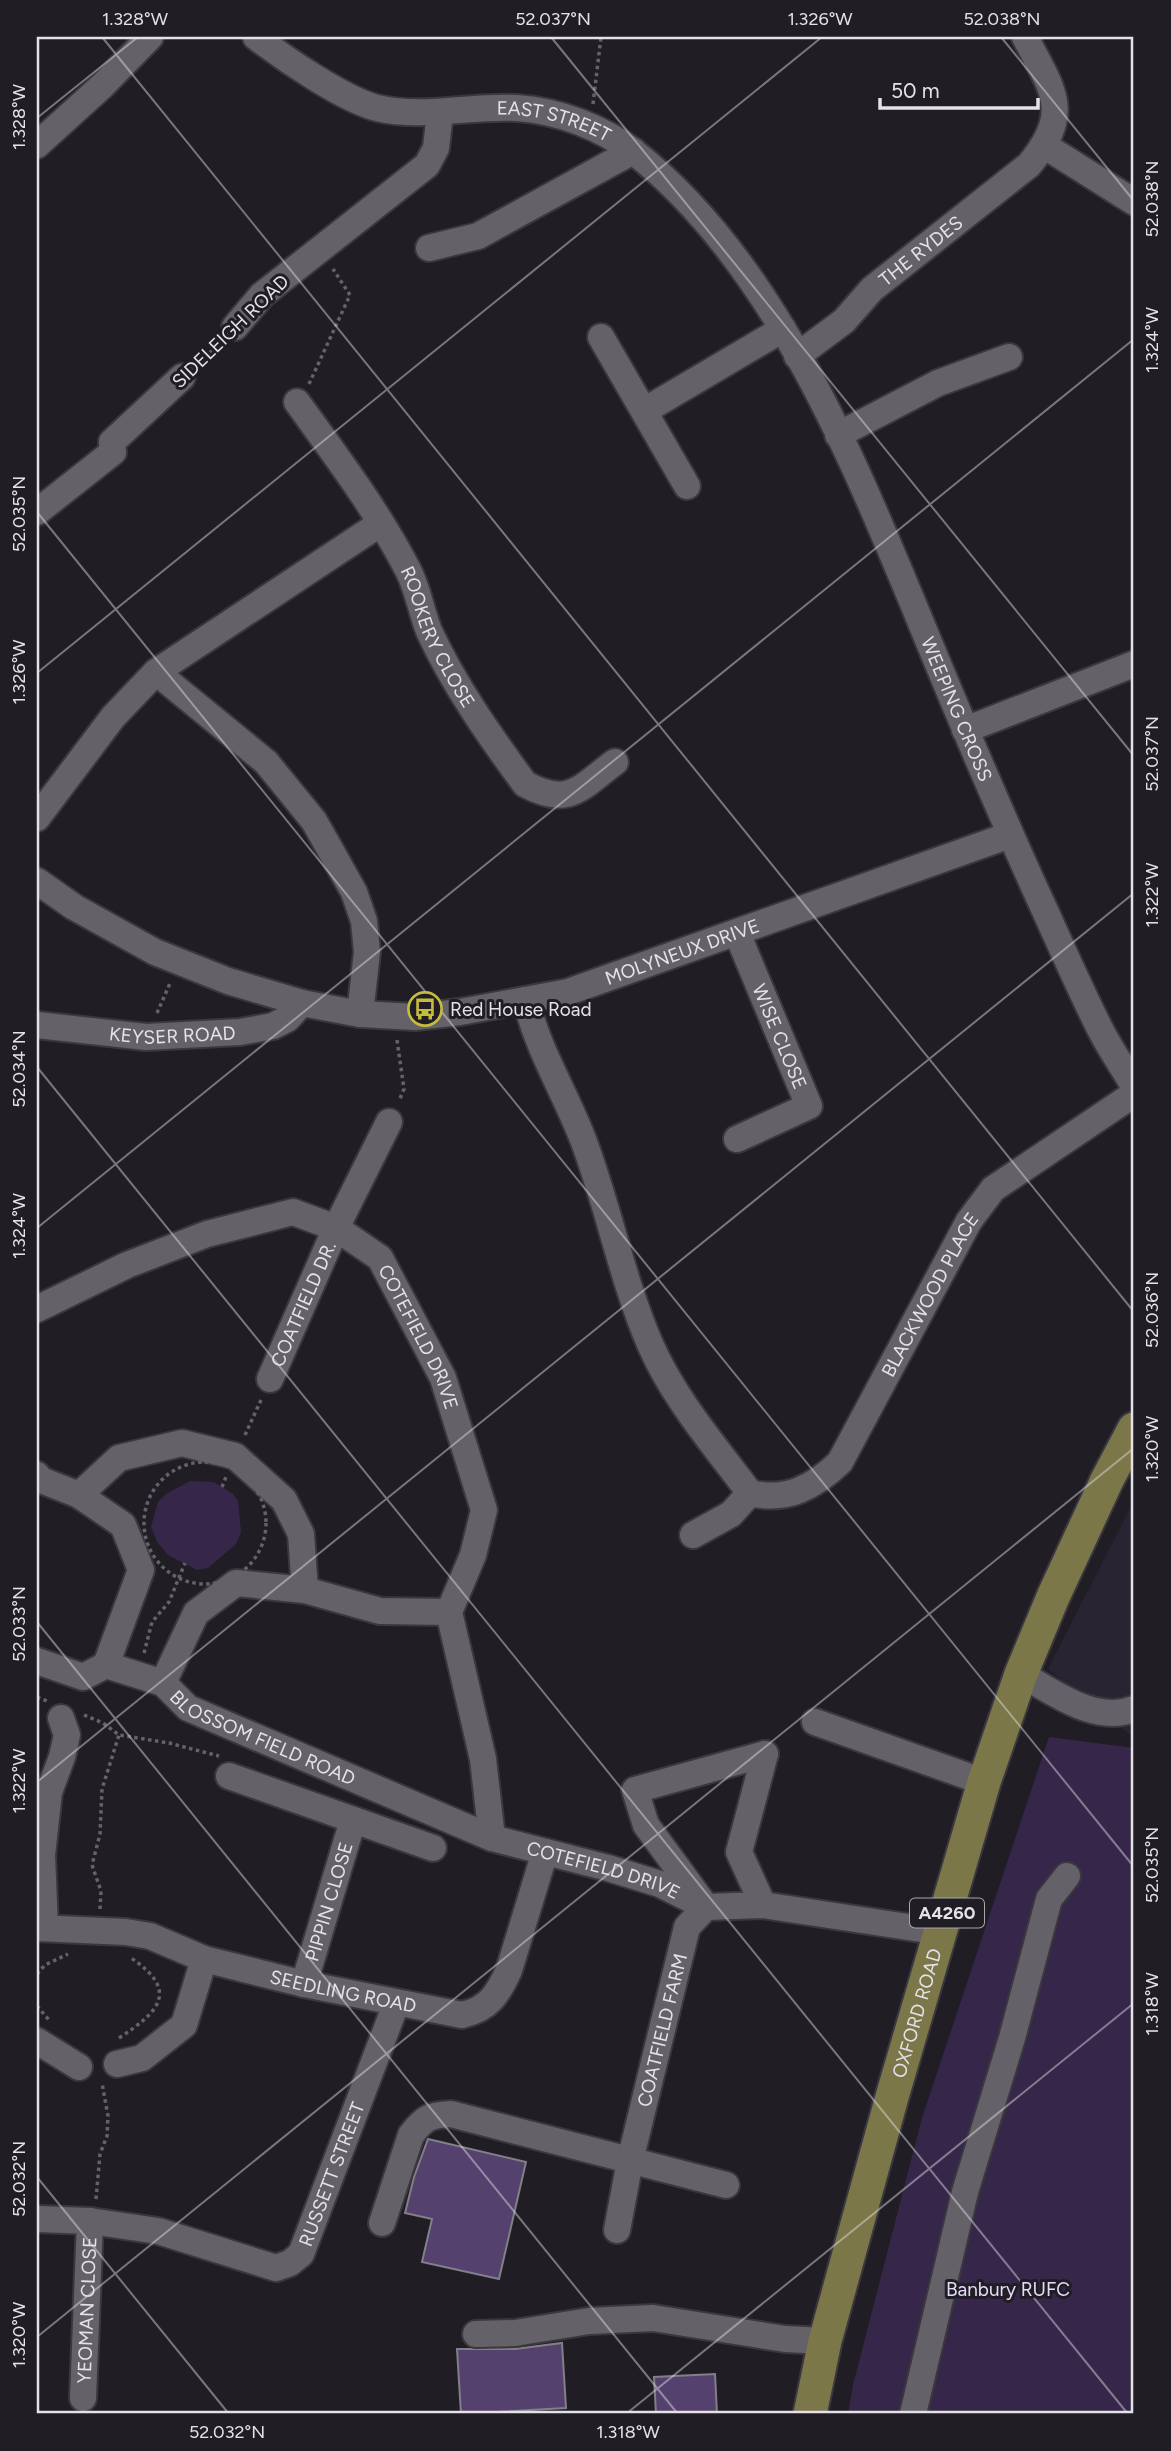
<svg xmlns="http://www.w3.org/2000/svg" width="1171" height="2451" font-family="Figtree,sans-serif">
  <rect width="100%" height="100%" fill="#201d25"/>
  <polygon fill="#292431" points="1134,1501 1134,1738 1048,1669"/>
  <g fill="#36274a">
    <polygon points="190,1481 214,1482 233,1494 238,1501 241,1532 236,1544 208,1568 197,1570 168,1555 157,1542 151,1527 158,1502 166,1494"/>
    <polygon points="1049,1737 1134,1748 1134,2414 848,2414 853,2385 922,2118"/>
  </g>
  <g fill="#55416e" stroke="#827f88" stroke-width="2">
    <polygon points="428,2139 526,2162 499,2279 422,2262 432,2219 405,2213 414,2177"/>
    <polygon points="562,2343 566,2408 461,2414 457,2349 515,2349"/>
    <polygon points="715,2374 717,2414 656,2414 654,2377"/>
  </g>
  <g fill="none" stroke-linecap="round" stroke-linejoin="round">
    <g stroke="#3a383e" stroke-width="30">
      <g id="minor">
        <path id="s1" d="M256,37C285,59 343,99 377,108C423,119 472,105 517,108C559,111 601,127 634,152C770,259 847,445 912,601C955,706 999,811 1047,915C1064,953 1081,991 1100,1029C1110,1049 1123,1067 1134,1086"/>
        <polyline points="37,145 102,86 150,37"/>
        <polyline points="1045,146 1134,202"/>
        <polyline points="429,248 478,236 633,151"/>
        <polyline points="235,327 262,295 427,165 436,148 440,113"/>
        <polyline points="601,337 687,486"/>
        <path id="s2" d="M797,356L844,321L872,289L1029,165C1073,112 1053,91 1025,37"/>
        <path id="s3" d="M297,402C336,456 377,510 408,570C418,589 421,611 429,631C454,685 489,735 525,784C569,808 580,788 615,762"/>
        <polyline points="644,411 783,329"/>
        <polyline points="838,435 938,383 1009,357"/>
        <polyline points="37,512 113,452 112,442 182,377"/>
        <polyline points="156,672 381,523"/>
        <polyline points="965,730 1134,664"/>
        <polyline points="37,818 113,717 156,672 266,762 314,821 331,851 354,892 364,921 367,952 360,1014"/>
        <path id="s4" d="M37,881L74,907L155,952L228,981L302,1003L360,1014L415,1017L460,1012L568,992L1010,835"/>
        <path id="s5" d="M737,933L809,1106L737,1139"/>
        <path id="s6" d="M526,1000C538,1051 566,1094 584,1142C609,1209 622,1279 650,1344C674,1399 714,1445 750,1493C787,1502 814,1487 840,1462L969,1221L993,1189L1134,1094"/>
        <path id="s7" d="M37,1025L146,1037L240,1032L273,1026L287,1019L302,1003"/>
        <path id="s8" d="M37,1309L127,1265L207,1234L293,1212L336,1228L380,1258L443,1378L484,1510L473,1555L449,1612L483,1759L492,1838L608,1868L660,1884L706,1907L763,1905L941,1932"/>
        <path id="s9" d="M270,1379L336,1228L389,1122"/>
        <polyline points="37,1475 41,1480 79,1495"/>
        <polyline points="693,1535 731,1514 750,1493"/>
        <polyline points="305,1590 380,1611 449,1612"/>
        <path id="s10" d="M37,1661L83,1677L106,1665L163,1683L188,1708L492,1838"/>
        <polyline points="106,1665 141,1570 123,1525 79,1495 119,1458 182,1443 235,1456 284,1500 301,1534 305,1590 236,1583 196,1613 163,1683"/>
        <path d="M1021,1674C1055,1693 1095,1724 1134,1709"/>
        <polyline points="815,1722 984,1782"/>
        <polyline points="229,1776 433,1848"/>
        <polyline points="763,1905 739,1852 765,1754"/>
        <path id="s11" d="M37,1928L126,1932L150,1936L204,1959L304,1984L462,2015C489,2009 498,1994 509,1970L545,1852"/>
        <polyline points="45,1928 42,1855 49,1792 62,1757 67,1735 61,1718"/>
        <path id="s12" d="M304,1984L353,1820"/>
        <polyline points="37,2041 79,2067"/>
        <polyline points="117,2064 142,2058 184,2025 204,1959"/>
        <path id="s13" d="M37,2219L90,2221L158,2231L276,2268L290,2263L301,2254L396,2004"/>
        <path d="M382,2223L411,2135C424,2118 429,2115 451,2114L726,2185"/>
        <path id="s14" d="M617,2230L630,2161L687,1927L706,1907L646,1825L635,1790L765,1754"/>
        <polyline points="476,2334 515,2333 589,2321 653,2318 785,2339 825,2341"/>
        <path id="s15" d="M83,2398L90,2221"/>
        <polyline points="913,2414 965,2192 1012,2038 1049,1899 1067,1876"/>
      </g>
    </g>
    <g stroke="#3a383e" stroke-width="37">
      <g id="major">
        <path id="s16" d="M810,2414L825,2341L892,2097L984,1782L1021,1674L1053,1597L1107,1480L1134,1429"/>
      </g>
    </g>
    <g stroke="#656269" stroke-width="3.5" stroke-dasharray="3.5 3.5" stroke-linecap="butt">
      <polyline points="593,104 601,37"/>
      <polyline points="199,362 220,344"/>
      <polyline points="309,384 350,295 333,269"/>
      <polyline points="157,1013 171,981"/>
      <polyline points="397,1040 404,1089 399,1101"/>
      <polyline points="245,1435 261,1400"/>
      <circle cx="205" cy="1523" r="61"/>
      <polyline points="222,1487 226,1477"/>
      <polyline points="144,1653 152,1622 169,1602 185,1563"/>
      <polyline points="37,1697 47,1701"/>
      <polyline points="84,1715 103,1723 119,1735 169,1743 219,1756"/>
      <polyline points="100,1909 101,1891 92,1865 100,1834 102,1789 119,1735"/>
      <polyline points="37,1974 45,1965 68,1954"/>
      <polyline points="37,2006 49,2020"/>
      <path d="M119,2038C159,2012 180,1991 131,1958"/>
      <polyline points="96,2199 100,2154 107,2136 108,2116 102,2083"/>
    </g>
    <use href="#minor" stroke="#646169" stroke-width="26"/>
    <use href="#major" stroke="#7c7749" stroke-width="33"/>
  </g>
  <path fill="none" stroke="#e4e2e7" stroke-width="2" stroke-opacity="0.45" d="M102,37L1134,1312M551,37L1134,756M1001,37L1134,201M37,118L138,37M37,512L1134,1867M37,673L822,37M37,1067L1128,2414M37,1228L1134,339M37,1622L678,2414M37,1782L1134,893M37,2177L229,2414M37,2337L1134,1448M626,2414L1134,2003"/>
  <defs>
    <g id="bus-ring" transform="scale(1.75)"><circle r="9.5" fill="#201d25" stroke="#c5bc3d" stroke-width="1.5"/><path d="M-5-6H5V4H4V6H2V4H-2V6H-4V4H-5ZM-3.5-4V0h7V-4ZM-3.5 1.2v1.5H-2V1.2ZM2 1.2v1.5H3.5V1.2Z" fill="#c5bc3d"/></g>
  </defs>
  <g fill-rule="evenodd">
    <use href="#bus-ring" x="425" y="1009"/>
  </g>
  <g text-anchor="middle" stroke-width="6" stroke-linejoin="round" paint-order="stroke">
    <rect fill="#201d25" stroke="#a9a7ad" stroke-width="2" x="910" y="1898.5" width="74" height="29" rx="5"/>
    <g font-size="18" font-weight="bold" fill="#e4e2e7">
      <text x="947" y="1919">A4260</text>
    </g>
    <g font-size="19" fill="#e4e2e7" stroke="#201d25">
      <text dy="7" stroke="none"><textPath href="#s1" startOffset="320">EAST STREET</textPath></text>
      <text dy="7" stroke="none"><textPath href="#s2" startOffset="163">THE RYDES</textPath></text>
      <text transform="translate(230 331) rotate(-44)" y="7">SIDELEIGH ROAD</text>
      <text dy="7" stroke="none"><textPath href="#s3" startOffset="275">ROOKERY CLOSE</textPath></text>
      <text dy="7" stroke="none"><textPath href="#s1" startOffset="1059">WEEPING CROSS</textPath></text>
      <text dy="7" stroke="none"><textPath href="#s4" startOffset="684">MOLYNEUX DRIVE</textPath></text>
      <text dy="7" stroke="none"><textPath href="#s7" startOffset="136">KEYSER ROAD</textPath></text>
      <text dy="7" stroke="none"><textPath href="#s5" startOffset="112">WISE CLOSE</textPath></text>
      <text dy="7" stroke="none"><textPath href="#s6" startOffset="836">BLACKWOOD PLACE</textPath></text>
      <text dy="7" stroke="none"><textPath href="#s9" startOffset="82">COATFIELD DR.</textPath></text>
      <text dy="7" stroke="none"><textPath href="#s8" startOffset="462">COTEFIELD DRIVE</textPath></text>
      <text dy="7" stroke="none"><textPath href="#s10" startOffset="250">BLOSSOM FIELD ROAD</textPath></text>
      <text dy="7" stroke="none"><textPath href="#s8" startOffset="1102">COTEFIELD DRIVE</textPath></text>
      <text dy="7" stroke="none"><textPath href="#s12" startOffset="86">PIPPIN CLOSE</textPath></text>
      <text dy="7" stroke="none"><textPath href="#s11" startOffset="315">SEEDLING ROAD</textPath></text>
      <text dy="7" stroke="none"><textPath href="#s16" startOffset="415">OXFORD ROAD</textPath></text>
      <text dy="7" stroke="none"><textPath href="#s14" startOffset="205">COATFIELD FARM</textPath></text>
      <text dy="7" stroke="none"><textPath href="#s13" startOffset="360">RUSSETT STREET</textPath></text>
      <text dy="7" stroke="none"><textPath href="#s15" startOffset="88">YEOMAN CLOSE</textPath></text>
    </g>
    <g font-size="19" fill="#e4e2e7" stroke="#201d25" text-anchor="start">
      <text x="450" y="1016">Red House Road</text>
    </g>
    <g font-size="19" fill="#e6dbf9" stroke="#201d25">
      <text x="1008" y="2296">Banbury RUFC</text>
    </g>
  </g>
  <rect width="1171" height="2451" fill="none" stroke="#201d25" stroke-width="77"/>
  <path d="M880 98v10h158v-10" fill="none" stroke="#e4e2e7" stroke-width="3.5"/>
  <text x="891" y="98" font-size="21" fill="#e4e2e7" stroke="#201d25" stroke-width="5" paint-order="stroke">50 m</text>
  <rect x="38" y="38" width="1094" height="2374" fill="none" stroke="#e4e2e7" stroke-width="2.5"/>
  <g font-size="18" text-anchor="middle" fill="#e4e2e7">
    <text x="135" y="25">1.328°W</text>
    <text x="553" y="25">52.037°N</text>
    <text x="820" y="25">1.326°W</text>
    <text x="1002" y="25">52.038°N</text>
    <text transform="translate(19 117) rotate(-90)" y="6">1.328°W</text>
    <text transform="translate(1152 199) rotate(-90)" y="6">52.038°N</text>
    <text transform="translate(1152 340) rotate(-90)" y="6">1.324°W</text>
    <text transform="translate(19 514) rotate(-90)" y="6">52.035°N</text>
    <text transform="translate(19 672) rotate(-90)" y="6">1.326°W</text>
    <text transform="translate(1152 754) rotate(-90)" y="6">52.037°N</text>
    <text transform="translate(1152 895) rotate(-90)" y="6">1.322°W</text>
    <text transform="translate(19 1069) rotate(-90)" y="6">52.034°N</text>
    <text transform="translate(19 1226) rotate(-90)" y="6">1.324°W</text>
    <text transform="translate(1152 1310) rotate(-90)" y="6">52.036°N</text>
    <text transform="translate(1152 1449) rotate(-90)" y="6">1.320°W</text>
    <text transform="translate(19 1624) rotate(-90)" y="6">52.033°N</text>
    <text transform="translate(19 1781) rotate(-90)" y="6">1.322°W</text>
    <text transform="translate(1152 1865) rotate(-90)" y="6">52.035°N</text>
    <text transform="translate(1152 2004) rotate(-90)" y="6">1.318°W</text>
    <text transform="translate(19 2179) rotate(-90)" y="6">52.032°N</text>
    <text transform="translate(19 2335) rotate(-90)" y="6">1.320°W</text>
    <text x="227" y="2438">52.032°N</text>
    <text x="628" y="2438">1.318°W</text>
  </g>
</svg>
